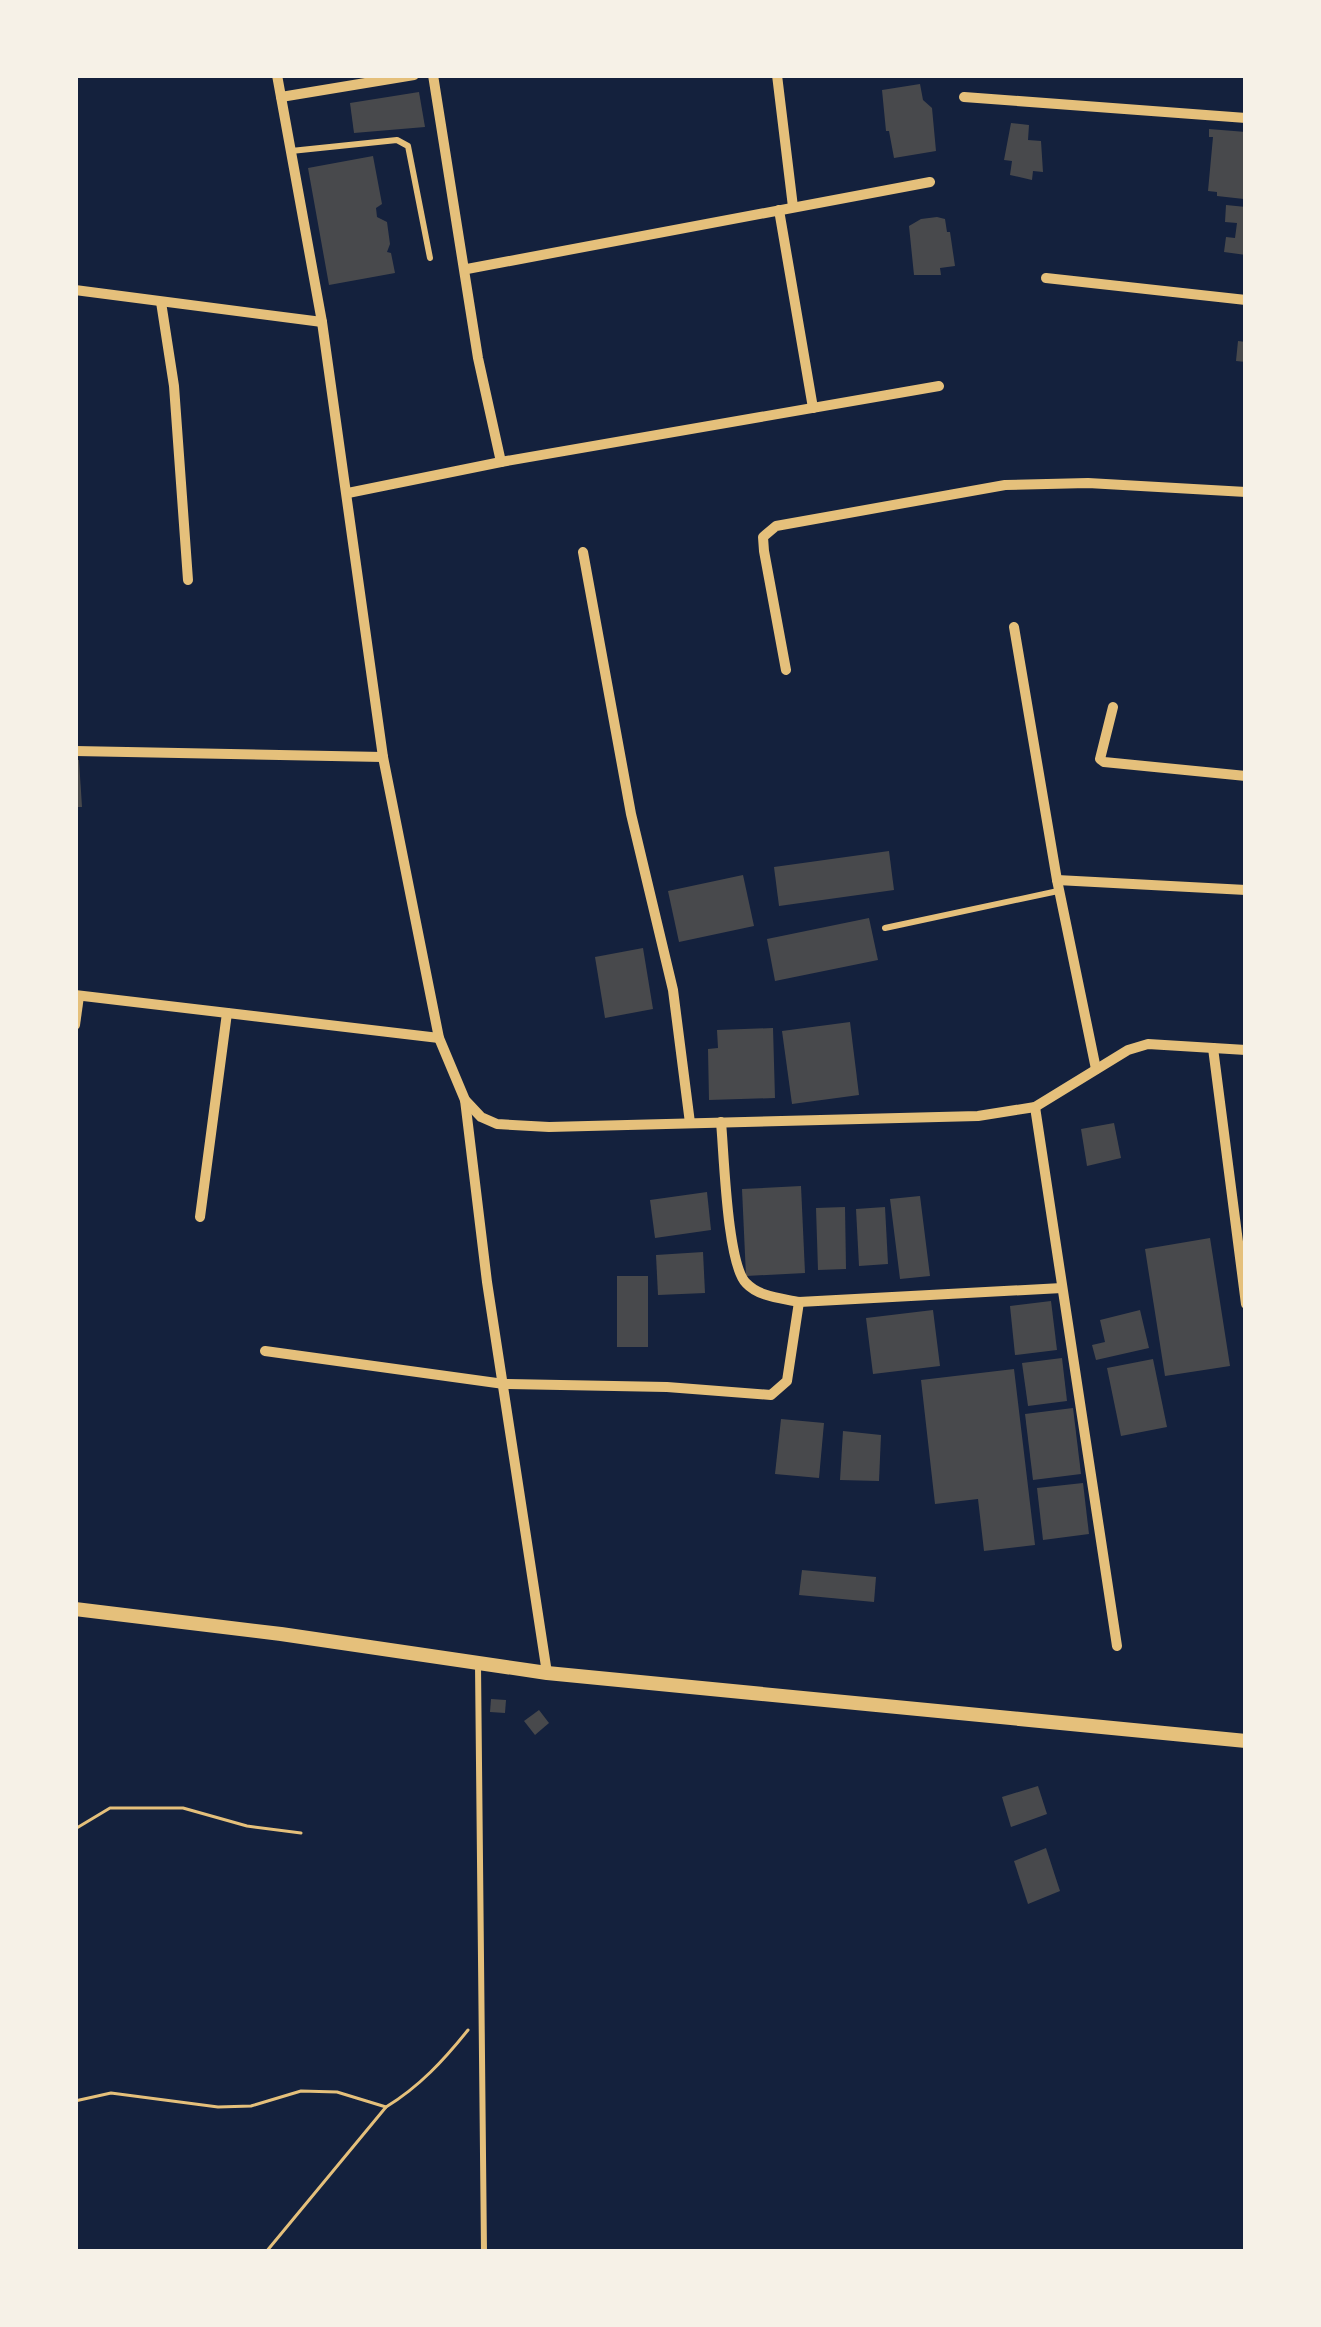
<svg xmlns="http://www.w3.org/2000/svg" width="1321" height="2327" font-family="Barlow,sans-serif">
  <rect width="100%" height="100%" fill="#14213d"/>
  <g fill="#48494c">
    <polygon points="920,84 923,100 932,108 936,151 894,158 889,131 886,131 882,90"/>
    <polygon points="419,92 425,127 354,133 350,103"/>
    <polygon points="1011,123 1029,125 1028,140 1041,141 1043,172 1033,171 1032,180 1010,175 1012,161 1004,160"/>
    <polygon points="1209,129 1246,132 1244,199 1217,196 1217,192 1208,191 1213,137 1209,137"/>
    <polygon points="373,156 382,204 376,208 377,217 387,222 390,244 387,252 391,253 395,273 329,285 308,168"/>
    <polygon points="1226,205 1246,207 1246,255 1224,252 1226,237 1235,238 1237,223 1225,222"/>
    <polygon points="937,217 945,219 947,232 950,232 955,266 940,268 941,275 914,275 909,226 921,219"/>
    <polygon points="1238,341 1246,342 1246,362 1236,361"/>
    <polygon points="75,760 79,760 82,807 75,807"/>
    <polygon points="889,851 894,890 779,906 774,867"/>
    <polygon points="743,875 754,926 679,942 668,891"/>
    <polygon points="869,918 878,960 775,981 767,939"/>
    <polygon points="643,948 653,1009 605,1018 595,957"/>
    <polygon points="850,1022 859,1095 792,1104 782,1031"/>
    <polygon points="773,1028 775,1098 709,1100 708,1049 718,1048 717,1030"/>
    <polygon points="1114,1123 1121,1158 1087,1166 1081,1129"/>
    <polygon points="801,1186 805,1273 746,1276 742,1189"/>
    <polygon points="707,1192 711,1230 655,1238 650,1200"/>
    <polygon points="920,1196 930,1276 900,1279 890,1199"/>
    <polygon points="845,1207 846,1269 818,1270 816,1208"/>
    <polygon points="885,1207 888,1264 859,1266 856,1209"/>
    <polygon points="1210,1238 1230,1366 1165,1376 1145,1249"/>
    <polygon points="703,1252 705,1293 658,1295 656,1255"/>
    <rect x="617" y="1276" width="31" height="71"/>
    <polygon points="1051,1301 1057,1350 1015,1355 1010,1306"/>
    <polygon points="933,1310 940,1366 873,1374 866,1318"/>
    <polygon points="1140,1310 1149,1348 1096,1360 1092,1345 1105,1342 1100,1320"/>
    <polygon points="1062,1358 1067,1401 1028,1406 1022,1363"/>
    <polygon points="1153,1359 1167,1427 1121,1436 1107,1368"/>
    <polygon points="1014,1369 1035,1545 984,1551 978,1499 935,1504 921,1380"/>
    <polygon points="1073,1408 1081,1474 1033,1480 1025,1414"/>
    <polygon points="781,1419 824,1423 819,1478 775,1474"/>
    <polygon points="843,1431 881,1435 879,1481 840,1480"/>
    <polygon points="1083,1483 1089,1534 1043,1540 1037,1488"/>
    <polygon points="802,1570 876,1577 874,1602 799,1595"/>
    <polygon points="491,1699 506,1700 505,1713 490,1712"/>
    <polygon points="539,1710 549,1723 535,1735 524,1721"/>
    <polygon points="1038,1786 1047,1814 1011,1827 1002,1797"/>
    <polygon points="1046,1848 1060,1891 1028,1904 1014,1861"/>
  </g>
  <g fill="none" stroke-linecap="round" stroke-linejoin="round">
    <g stroke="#e5c07b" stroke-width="3">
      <polyline points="75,1829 110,1808 183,1808 247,1826 301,1833"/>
      <path d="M75,2101L111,2093L218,2107L251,2106L301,2091L337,2092L386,2107C419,2087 444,2060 468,2030"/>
      <polyline points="266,2252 386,2107"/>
    </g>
    <g stroke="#e5c07b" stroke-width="6">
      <polyline points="291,151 397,140 408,146 430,258"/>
      <polyline points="885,928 1058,891"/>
      <polyline points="478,1665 484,2252"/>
    </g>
    <g stroke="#e5c07b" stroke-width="10">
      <polyline points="277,75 322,322 383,757 439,1038 465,1100 481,1117 497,1124 549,1127 978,1116 1035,1107 1128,1050 1148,1044 1246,1050"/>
      <polyline points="433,75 478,358 501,462"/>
      <polyline points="777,75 793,207"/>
      <polyline points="281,97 414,75"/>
      <polyline points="964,97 1246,118"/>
      <polyline points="779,210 813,408"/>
      <polyline points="467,269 930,182"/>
      <polyline points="1046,278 1246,300"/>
      <polyline points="75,290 322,322"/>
      <polyline points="161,302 174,386 188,580"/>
      <polyline points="348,493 501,462 939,386"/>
      <polyline points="583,552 631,814 673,990 690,1123"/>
      <polyline points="1014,627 1057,880 1096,1069"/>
      <polyline points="786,670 764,551 763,537 776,526 1005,485 1088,483 1246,492"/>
      <polyline points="1113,707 1100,759 1104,762 1246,776"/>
      <polyline points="75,751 383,757"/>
      <polyline points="1057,880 1246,890"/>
      <polyline points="75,995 439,1038"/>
      <polyline points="75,1025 79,996"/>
      <polyline points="1213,1048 1246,1304"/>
      <polyline points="465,1100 487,1282 547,1673"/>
      <polyline points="1035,1107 1117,1646"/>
      <path d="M721,1122C724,1153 727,1264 746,1283C759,1297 781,1298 799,1302L1062,1288"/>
      <polyline points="200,1217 227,1013"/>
      <polyline points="265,1351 504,1384 667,1387 771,1395 787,1381 799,1302"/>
    </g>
    <polyline stroke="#e5c07b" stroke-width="14" points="75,1609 281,1634 547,1673 1246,1741"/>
  </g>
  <rect width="1321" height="2327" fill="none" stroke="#f6f1e7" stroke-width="156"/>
</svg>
